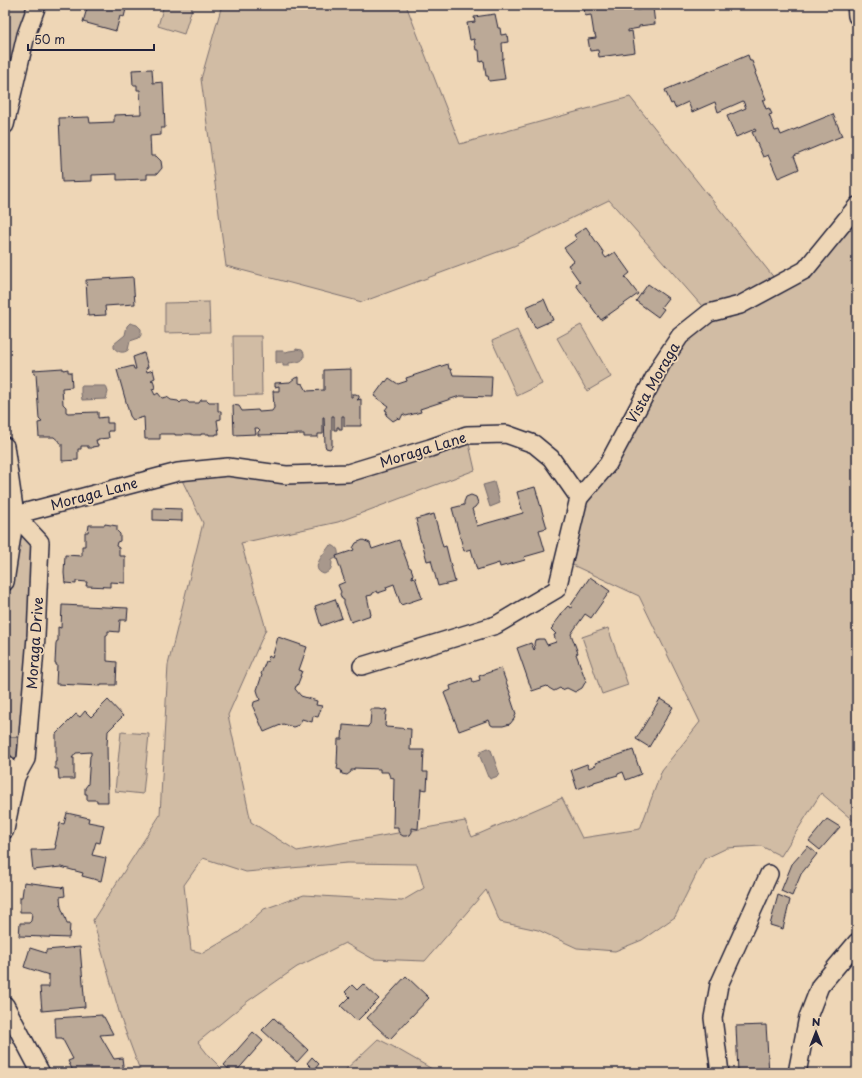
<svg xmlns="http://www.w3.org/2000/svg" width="862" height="1078" font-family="'Playpen Sans',sans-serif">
  <rect width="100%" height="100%" fill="#eed6b6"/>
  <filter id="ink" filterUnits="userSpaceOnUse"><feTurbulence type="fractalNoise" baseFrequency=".025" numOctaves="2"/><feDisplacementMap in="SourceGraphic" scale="8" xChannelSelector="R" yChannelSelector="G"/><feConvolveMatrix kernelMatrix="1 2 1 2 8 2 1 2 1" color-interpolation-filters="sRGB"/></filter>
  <g filter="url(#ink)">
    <g fill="#d1bca4" stroke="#7a6f70" fill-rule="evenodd">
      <polygon points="5,5 37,5 26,35 5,151"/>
      <polygon points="164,5 193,5 184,34 158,26"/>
      <path d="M222,5H406L460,144L630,97L779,284L857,206V824L821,793L781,856L761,846L727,848L704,859L675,917L642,940L615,951L577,948L538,930L500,922L486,890L425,961L373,959L345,943L297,967L248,1001L198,1042L209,1056L226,1073H141L122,1022L93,920L160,815L168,665L203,523L178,472L348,473L467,435L475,470L338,522L241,543L266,629L228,715L251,822L297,851L465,821L472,837L562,798L582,838L640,829L662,770L700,722L639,596L564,561L579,498L662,363L708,313L609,200L514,246L362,302L226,266L201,79ZM203,858L246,872L347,863L417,864L424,888L402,901L304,895L264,909L239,932L203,953L191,950L184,885Z"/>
      <polygon points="209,302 210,332 165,333 165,303"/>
      <polygon points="581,325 611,377 587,391 557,338"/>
      <polygon points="517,330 542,384 517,396 492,341"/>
      <polygon points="233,336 261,336 262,395 234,396"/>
      <polygon points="15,515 40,542 16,777 5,763 5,582"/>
      <polygon points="608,628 628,685 602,694 582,637"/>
      <polygon points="121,732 149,734 143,794 115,791"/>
      <polygon points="378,1039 392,1046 439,1073 342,1073"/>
    </g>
    <g fill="#a8988c" stroke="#72696c">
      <path d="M130,323L137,325L141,329V335L139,338L130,341L128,350C123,354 118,352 114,348V344L125,335L127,326Z"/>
      <path d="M296,349L302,350L304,353V358C300,363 295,362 289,363V366H283V363H276V351H283L286,352L289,351L296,350Z"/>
      <polygon points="81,386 106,386 108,392 106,399 82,400 81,393"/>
      <polygon points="494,482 500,503 490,507 483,485"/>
      <path d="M330,545C337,546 339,550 338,557L332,560C332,568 331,571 324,574C308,569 325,553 330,545Z"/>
      <polygon points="488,748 490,750 491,750 499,773 498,774 498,776 490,779 489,777 488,777 479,754 481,753 481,751"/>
    </g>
    <g fill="#bba997" stroke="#22223b">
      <polygon points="88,5 129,5 126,9 124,17 120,16 116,31 83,22"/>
      <polygon points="588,5 618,5 619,10 636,8 637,10 653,8 655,24 639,26 639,28 628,30 628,32 632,31 635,52 599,57 598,50 590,51 588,39 596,38 595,34 594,34 591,15 585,16 584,6"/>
      <polygon points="495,14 498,28 500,28 501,35 507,34 508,42 502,43 503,59 502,59 505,79 489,81 488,76 486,76 484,61 480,62 479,50 476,50 474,39 470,40 467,23 475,22 474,17"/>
      <polygon points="748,55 750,61 752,61 756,72 755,73 766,99 763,101 766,109 769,108 772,114 769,115 775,131 779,130 781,135 833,114 842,136 794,156 799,169 778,178 768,155 763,157 752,132 756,131 755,129 736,137 727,116 746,108 743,101 718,112 715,102 692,112 688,102 675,108 673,103 671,104 665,90"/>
      <polygon points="152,69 153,83 163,82 165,128 161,128 161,135 150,136 151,156 156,156 161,161 162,168 157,174 147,174 147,179 117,180 117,174 92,175 92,181 62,182 59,118 89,117 90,123 114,122 114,115 141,114 140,90 137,90 137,85 133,85 132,70"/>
      <polygon points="586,227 604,253 603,254 606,258 615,252 630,273 625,277 638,294 601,320 576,285 580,282 568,265 574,261 564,248 577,239 574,235"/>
      <polygon points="133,277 135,304 105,306 106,315 88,316 86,280"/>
      <polygon points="648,284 668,298 661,307 664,309 658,317 636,301"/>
      <polygon points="544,299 553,320 535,328 526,307"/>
      <polygon points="144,353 148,367 146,368 147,372 153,370 155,378 151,380 151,381 153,380 155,388 152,389 155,395 158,393 162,398 167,397 171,400 178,401 180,403 182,401 187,401 189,403 199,403 201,400 207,400 209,402 218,402 218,411 221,411 221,419 217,420 219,434 216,434 216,435 209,435 209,434 201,434 201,435 193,435 191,434 184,434 183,435 175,435 175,434 160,434 160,439 145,439 144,417 133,420 130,416 117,370 133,366 134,369 136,369 133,357"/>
      <polygon points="448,364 449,369 451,369 453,375 492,376 491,397 460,396 420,409 421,412 406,416 403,414 400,420 398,418 393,421 386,415 387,411 385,410 388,406 374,396 385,381 386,382 389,378 398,384 407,381 406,378"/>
      <polygon points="63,368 63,370 68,369 68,372 71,372 72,387 62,388 63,404 66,407 66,412 68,413 98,412 98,418 107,417 107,423 113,423 113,431 108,431 109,438 98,439 98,440 96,440 97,444 98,444 98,446 92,447 92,448 88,448 88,446 81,446 81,449 78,449 78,460 62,461 62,444 54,437 39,437 38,423 42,422 39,419 36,374 34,374 33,370"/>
      <polygon points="351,369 351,397 353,397 353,394 356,394 359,396 359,398 357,400 361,399 361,426 344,426 344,416 342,416 342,429 339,429 339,427 337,427 337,430 334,430 334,416 332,416 332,446 330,449 326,448 325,445 324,417 323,417 323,434 318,434 318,437 304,437 304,434 258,435 258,432 260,430 258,428 255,428 256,434 234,435 233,405 239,406 242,411 258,410 259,412 272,411 274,408 273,391 279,391 279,386 275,387 275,383 290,382 295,378 299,377 299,383 303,384 307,391 324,390 324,370"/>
      <polygon points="535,487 547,528 539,530 545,551 524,557 525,560 500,567 499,563 477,570 471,549 464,551 452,508 464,505 464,502 466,497 471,495 476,497 478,503 475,507 472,509 477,526 523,513 517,492"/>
      <polygon points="153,508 182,509 182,521 153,520"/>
      <polygon points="434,514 443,547 446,546 455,582 438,586 431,560 427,561 422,542 421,542 418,532 419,531 416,519"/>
      <polygon points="105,524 117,526 117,531 120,534 120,541 117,542 116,546 119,548 119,556 125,556 125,583 110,582 110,587 86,586 87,582 76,581 76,584 65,583 64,573 65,555 82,556 82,546 85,546 85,532 88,532 89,525 105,525"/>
      <polygon points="363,540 370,543 372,549 399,540 409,567 411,568 413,574 412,577 412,578 415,577 422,598 401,605 394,584 386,587 387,590 378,593 377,591 373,593 372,595 367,596 371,615 351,622 344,603 344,600 342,599 340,594 341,592 338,585 345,582 336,556 354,550 353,548 356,543"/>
      <polygon points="590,577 610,591 591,618 585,614 571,634 578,653 576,654 586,681 582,688 575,692 567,688 562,690 560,688 554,691 549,688 547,686 532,691 517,648 531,643 534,650 535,649 534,644 535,640 539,639 544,639 547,645 556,642 554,635 556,634 551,629 553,627 552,627 562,614 561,614 566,608 568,606 571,608 572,606 571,605"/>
      <polygon points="335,599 342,618 321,626 315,606"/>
      <polygon points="62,605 128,608 127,620 120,620 119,632 108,631 108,635 106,635 106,652 107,652 107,661 117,662 116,685 101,685 101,686 56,684 57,665 56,665 56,663 55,663 56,643 57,641 58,641 58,627 61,628"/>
      <polygon points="278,637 307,647 299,670 302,671 300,676 301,676 297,686 296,686 295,689 301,696 317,701 316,705 322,706 318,717 313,716 312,722 302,719 299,725 293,727 283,724 264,732 253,707 254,702 260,700 257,690 262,675 261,674 266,661 267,662 269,656 272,658"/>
      <polygon points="501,668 512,698 511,699 516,714 514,719 510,724 503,726 493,726 491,725 489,720 459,731 444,693 451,690 450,686 472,678 473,682 480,680 479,676"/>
      <polygon points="660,699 673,707 649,747 636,739"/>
      <polygon points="108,700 123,716 108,731 107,745 108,802 97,802 97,800 87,800 87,794 85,794 85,788 88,784 90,756 91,755 91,752 76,753 72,758 74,758 74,779 59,779 58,769 55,769 55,762 56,762 56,734 76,714 80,717 85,711 91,717"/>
      <polygon points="370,709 380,709 383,710 386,709 387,711 386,713 385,726 386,727 411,729 410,750 424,750 423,772 428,772 427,790 421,789 418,829 412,828 412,832 410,835 406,836 403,836 400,834 398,831 398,827 393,827 394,778 390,777 388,772 380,772 380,769 354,768 354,770 351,770 351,772 347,775 342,774 341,770 337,769 338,764 337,764 338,739 342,739 343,725 368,727 368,726 370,724 371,712 370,712"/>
      <polygon points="7,737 18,737 17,758 6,758"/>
      <polygon points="633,750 641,774 626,780 623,772 618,774 618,775 594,782 594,783 577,789 571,770 587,764 589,768 596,765 595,763"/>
      <polygon points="67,813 89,818 88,822 104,825 100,843 96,842 92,855 106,858 101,881 82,876 83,873 61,867 33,870 31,850 36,850 55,849 56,845 55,845 60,823 64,824"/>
      <polygon points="827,819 840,827 820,850 809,841"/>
      <polygon points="808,846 817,854 801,874 792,896 781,891 792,864"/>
      <polygon points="24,882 62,887 61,888 64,887 65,896 60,897 61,907 65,917 67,924 70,924 69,938 19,936 20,923 29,923 31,921 32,913 30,912 20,912 20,897 22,897"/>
      <polygon points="778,895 790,900 783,929 770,925"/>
      <polygon points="80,947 85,1007 42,1011 40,987 49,987 49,975 24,967 30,948 46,953 46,950"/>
      <polygon points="406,976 429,998 390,1039 367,1018"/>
      <polygon points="363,984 379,999 357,1021 341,1006 350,997 345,992 352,985 357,990"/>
      <polygon points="102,1015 102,1017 104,1017 113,1034 100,1035 114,1059 122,1058 124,1073 74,1073 68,1061 73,1059 62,1038 56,1038 55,1018"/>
      <polygon points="274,1018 308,1050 297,1062 262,1030"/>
      <polygon points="766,1025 769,1073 738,1073 736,1026"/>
      <polygon points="253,1032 263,1041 235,1073 233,1073 224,1065"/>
      <polygon points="312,1057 319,1064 314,1070 307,1063"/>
    </g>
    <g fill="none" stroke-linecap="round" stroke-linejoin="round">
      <g stroke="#22223b" stroke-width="20">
        <g id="street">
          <polyline points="856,5 857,16"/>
          <polyline points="5,125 26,35 37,5"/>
          <polyline points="5,446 15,515 5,582"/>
          <polyline points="579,498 608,464 662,363 680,336 709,313 740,305 805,270 857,206"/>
          <polyline points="15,515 178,472 228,467 286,475 348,473 430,448 467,435 506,434 534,444 551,458 579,498 557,589 496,625 362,666"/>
          <polyline points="5,763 16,777"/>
          <polyline points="5,830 16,777 26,759 36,637 40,542 15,515"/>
          <polyline points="5,1005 41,1073"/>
          <polyline points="720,1073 713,1018 719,985 769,874"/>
          <polyline points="797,1073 808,1017 820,986 857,942"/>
        </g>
      </g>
      <use href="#street" stroke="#eed6b6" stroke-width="17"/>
    </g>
  </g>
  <g text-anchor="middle" stroke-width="3.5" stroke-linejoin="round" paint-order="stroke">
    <g font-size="14" fill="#22223b" stroke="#eed6b6">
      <text transform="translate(653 383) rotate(-60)" y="5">Vista Moraga</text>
      <text transform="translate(423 450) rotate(-17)" y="5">Moraga Lane</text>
      <text transform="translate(94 494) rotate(-15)" y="5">Moraga Lane</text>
      <text transform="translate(35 643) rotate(-86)" y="5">Moraga Drive</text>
    </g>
  </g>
  <rect width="862" height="1078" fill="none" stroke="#eed6b6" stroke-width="20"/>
  <rect x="10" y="10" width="842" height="1058" fill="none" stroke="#22223b" stroke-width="1.5" filter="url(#ink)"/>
  <g transform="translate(816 1032)" stroke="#eed6b6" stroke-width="3" paint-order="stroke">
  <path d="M0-3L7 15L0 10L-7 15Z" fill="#22223b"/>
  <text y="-6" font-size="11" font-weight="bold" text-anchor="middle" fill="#22223b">N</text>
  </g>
  <path d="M28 44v6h126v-6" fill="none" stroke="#22223b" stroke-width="2"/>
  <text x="34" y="44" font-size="12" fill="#22223b" stroke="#eed6b6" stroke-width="3" paint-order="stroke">50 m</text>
</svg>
